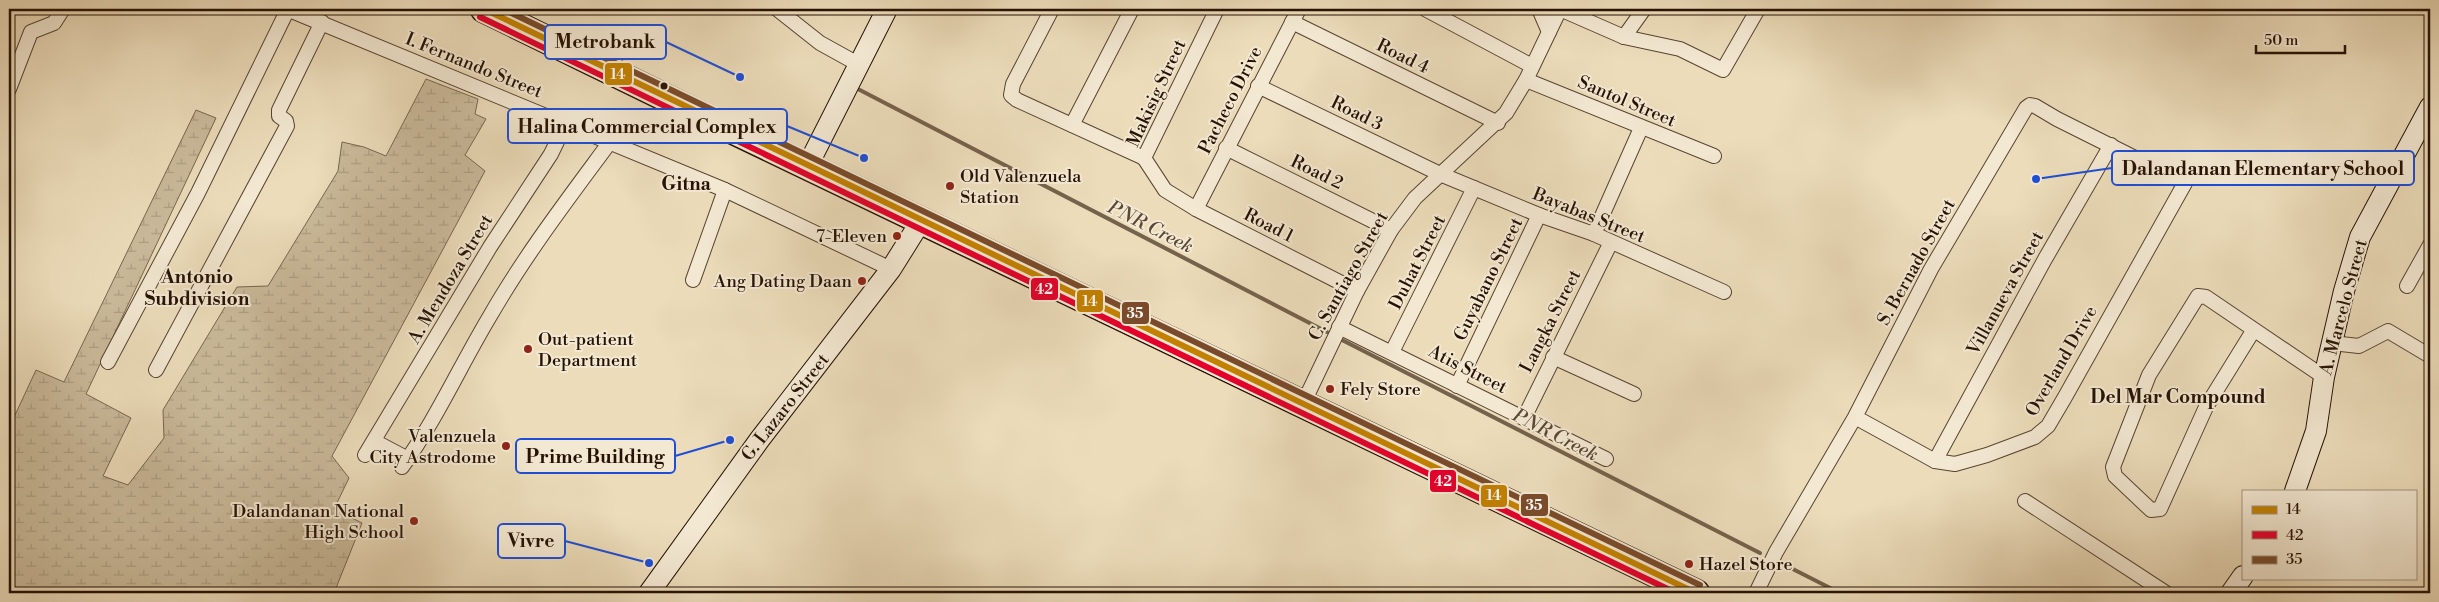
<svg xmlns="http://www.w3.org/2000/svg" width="2439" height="602" font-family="'Libre Bodoni',serif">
  <defs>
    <pattern id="wetland-marsh" width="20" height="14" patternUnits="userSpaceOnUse" patternTransform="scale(1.25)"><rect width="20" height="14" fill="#caba9b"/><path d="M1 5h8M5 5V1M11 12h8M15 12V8" fill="none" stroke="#ad9f84"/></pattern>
  </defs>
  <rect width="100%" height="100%" fill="#ecdcba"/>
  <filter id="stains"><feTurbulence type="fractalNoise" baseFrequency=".004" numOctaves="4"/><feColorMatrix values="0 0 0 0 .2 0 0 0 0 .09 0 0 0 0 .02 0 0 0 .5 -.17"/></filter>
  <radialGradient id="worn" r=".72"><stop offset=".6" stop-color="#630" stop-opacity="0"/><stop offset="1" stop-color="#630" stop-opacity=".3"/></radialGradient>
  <polygon fill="url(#wetland-marsh)" stroke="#786650" points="426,79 478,99 475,114 486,119 465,155 485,171 332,456 349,478 334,509 362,523 336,588 347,593 9,593 9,428 36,370 64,382 196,110 216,118 86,394 131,418 103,476 128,485 164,438 163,410 237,287 268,286 338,171 342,142 364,147 386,156"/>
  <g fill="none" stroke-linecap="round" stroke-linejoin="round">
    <g stroke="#75624c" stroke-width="4">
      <polyline points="856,88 1327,332"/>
      <polyline points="1340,339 1760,553"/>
      <polyline points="1779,562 1840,593"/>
    </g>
    <g stroke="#584432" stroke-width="16">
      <g id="street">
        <polyline points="287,9 725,190 891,269"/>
        <polyline points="777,9 820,43 858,64"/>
        <polyline points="1052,9 1013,84 1011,95 1017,100 1144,158"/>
        <polyline points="1425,9 1532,66"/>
        <polyline points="1539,9 1549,32"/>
        <polyline points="1560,9 1624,37 1680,49 1723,70 1758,9"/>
        <polyline points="1292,22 1498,123"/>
        <polyline points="1624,37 1644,9"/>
        <polyline points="1526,80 1714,156"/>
        <polyline points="1258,86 1440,174 1539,215 1594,234 1724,292"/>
        <polyline points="9,89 31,32 54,23 63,9"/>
        <polyline points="1072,125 1132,9"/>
        <polyline points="1226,148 1391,230"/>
        <polyline points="1144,158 1165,190 1196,209 1357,291"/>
        <polyline points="1144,158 1217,9"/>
        <polyline points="1196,209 1299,9"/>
        <polyline points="1594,234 1641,128"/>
        <polyline points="693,280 725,190"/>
        <polyline points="2407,286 2430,245"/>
        <polyline points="1339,327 1606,459"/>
        <polyline points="2253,331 2206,407 2160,509 2151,510 2115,476 2113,467 2149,375 2198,296 2206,297 2324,377"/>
        <polyline points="2332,343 2359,346 2388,331 2430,356"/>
        <polyline points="1392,352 1474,188"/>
        <polyline points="1553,357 1634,394"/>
        <polyline points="108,362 198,193 288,9"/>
        <polyline points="156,370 287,126 286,121 279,116 279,110 322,22"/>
        <polyline points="1457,386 1539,215"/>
        <polyline points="1303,404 1357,291 1391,230 1415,198 1506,113 1526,80 1560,9"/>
        <polyline points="1524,418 1611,242"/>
        <polyline points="374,441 408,459"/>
        <polyline points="365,455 490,247 551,154 566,123"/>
        <polyline points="1935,461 2045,259 2111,145"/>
        <path d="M402,467C436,420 460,366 490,316C525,255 568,199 610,142"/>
        <polyline points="2025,501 2166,593"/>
        <polyline points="1756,593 1776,552 1855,417 1931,269 2026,108 2030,105 2035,106 2057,119 2185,183 2065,397 2048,426 2035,437 1987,455 1955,464 1935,461 1855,417"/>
      </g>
    </g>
    <g stroke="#261205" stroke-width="22">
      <g id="secondary">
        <polyline points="807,167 887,9"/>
        <polyline points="2295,491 2316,431 2324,377 2344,291 2360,237 2430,107"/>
        <polyline points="649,593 760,439 891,269 921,221"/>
        <polyline points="2231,593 2243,576"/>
      </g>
    </g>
    <g stroke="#261205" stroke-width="29">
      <polyline id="highway" points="484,9 711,120 1696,593"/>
    </g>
    <use href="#street" stroke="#f3e8d2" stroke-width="14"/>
    <use href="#secondary" stroke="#f3e8d2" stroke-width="20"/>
    <use href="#highway" stroke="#ecdcba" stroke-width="26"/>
    <g stroke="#f3e8d2" stroke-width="10">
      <polyline id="bus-1" points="484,9 1696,593"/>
    </g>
    <g stroke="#f3e8d2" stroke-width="10">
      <polyline id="bus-2" points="480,17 1676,593"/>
    </g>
    <g stroke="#f3e8d2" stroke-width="10">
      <polyline id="bus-3" points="503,9 1700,585"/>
    </g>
    <use href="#bus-1" stroke="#c38101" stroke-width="6"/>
    <use href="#bus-2" stroke="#e4002b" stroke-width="6"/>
    <use href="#bus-3" stroke="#7a4b2a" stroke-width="6"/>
  </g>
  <circle fill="#261205" stroke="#f3e8d2" stroke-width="2" cx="664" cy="86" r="4.5"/>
  <g fill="#8f2418" stroke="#f3e8d2" stroke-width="2">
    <circle cx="950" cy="186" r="5"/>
    <circle cx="897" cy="236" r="5"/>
    <circle cx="862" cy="281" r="5"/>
    <circle cx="528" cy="349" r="5"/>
    <circle cx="1330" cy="389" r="5"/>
    <circle cx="506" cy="446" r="5"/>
    <circle cx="414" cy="521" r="5"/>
    <circle cx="1689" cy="564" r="5"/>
  </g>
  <g text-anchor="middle" stroke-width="4" stroke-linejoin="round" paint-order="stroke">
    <g font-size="18" fill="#261205" stroke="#f3e8d2">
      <text transform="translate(1403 56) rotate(26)" y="6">Road 4</text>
      <text transform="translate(474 65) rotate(22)" y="6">I. Fernando Street</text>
      <text transform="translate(1156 93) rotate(-65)" y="6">Makisig Street</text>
      <text transform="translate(1230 100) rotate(-63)" y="6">Pacheco Drive</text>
      <text transform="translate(1627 101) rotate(23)" y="6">Santol Street</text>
      <text transform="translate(1357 113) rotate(26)" y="6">Road 3</text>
      <text transform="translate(1317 172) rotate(26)" y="6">Road 2</text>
      <text transform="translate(1589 215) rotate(22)" y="6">Bayabas Street</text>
      <text transform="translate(1269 225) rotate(27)" y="6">Road 1</text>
      <text transform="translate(1417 262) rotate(-63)" y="6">Duhat Street</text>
      <text transform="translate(1916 262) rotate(-61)" y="6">S. Bernado Street</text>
      <text transform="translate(1348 276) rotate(-61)" y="6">C. Santiago Street</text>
      <text transform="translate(450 279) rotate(-59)" y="6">A. Mendoza Street</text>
      <text transform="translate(1488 279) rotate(-64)" y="6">Guyabano Street</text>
      <text transform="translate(2005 293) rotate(-61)" y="6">Villanueva Street</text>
      <text transform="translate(2343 307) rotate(-75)" y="6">A. Marcelo Street</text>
      <text transform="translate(1550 321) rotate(-63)" y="6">Langka Street</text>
      <text transform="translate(2061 361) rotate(-60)" y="6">Overland Drive</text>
      <text transform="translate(1468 369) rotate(27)" y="6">Atis Street</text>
      <text transform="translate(785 407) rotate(-52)" y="6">G. Lazaro Street</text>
    </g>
    <g font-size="18" fill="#261205" stroke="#f3e8d2" text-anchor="start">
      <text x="960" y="182">Old Valenzuela<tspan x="960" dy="21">Station</tspan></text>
      <text x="887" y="242" text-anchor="end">7-Eleven</text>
      <text x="852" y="287" text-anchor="end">Ang Dating Daan</text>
      <text x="538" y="345">Out-patient<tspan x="538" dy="21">Department</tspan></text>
      <text x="1340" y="395">Fely Store</text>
      <text x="496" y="442" text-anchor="end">Valenzuela<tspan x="496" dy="21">City Astrodome</tspan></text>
      <text x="404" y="517" text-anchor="end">Dalandanan National<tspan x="404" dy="21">High School</tspan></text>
      <text x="1699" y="570">Hazel Store</text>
    </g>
    <g font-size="19" font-weight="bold" fill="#261205" stroke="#f3e8d2">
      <text x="686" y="190">Gitna</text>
      <text x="197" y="283">Antonio<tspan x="197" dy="22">Subdivision</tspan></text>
      <text x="2178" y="403">Del Mar Compound</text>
    </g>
    <g font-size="19" font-style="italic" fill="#5a4735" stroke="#f3e8d2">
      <text transform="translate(1151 226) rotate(27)" y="7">PNR Creek</text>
      <text transform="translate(1556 434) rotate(27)" y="7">PNR Creek</text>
    </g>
  </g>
  <path fill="none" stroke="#1d4ed8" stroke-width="2" d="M740 77L666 42M864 158L787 126M2036 179L2112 168M730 440L675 456M649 563L565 541"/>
  <g fill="#1d4ed8" stroke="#f3e8d2" stroke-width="2">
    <circle cx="740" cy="77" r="5"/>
    <circle cx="864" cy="158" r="5"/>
    <circle cx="2036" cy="179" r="5"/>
    <circle cx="730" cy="440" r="5"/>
    <circle cx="649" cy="563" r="5"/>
  </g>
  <g fill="#f3e8d2" stroke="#1d4ed8" stroke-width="2">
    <rect x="545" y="25" width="121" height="34" rx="5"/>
    <rect x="508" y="109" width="279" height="34" rx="5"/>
    <rect x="2112" y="151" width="302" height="34" rx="5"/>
    <rect x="516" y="439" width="159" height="34" rx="5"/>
    <rect x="498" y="524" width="67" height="34" rx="5"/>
  </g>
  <g font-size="19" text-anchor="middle" font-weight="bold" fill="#261205">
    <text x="605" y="48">Metrobank</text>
    <text x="647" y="133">Halina Commercial Complex</text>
    <text x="2263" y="175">Dalandanan Elementary School</text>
    <text x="595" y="463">Prime Building</text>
    <text x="531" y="547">Vivre</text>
  </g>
  <g stroke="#f3e8d2" stroke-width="2">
    <rect x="604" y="62" width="29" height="24" rx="5" fill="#c38101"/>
    <rect x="1030" y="277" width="29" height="24" rx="5" fill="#e4002b"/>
    <rect x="1076" y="289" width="28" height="24" rx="5" fill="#c38101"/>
    <rect x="1121" y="301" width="29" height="24" rx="5" fill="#7a4b2a"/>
    <rect x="1429" y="469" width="28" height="24" rx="5" fill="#e4002b"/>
    <rect x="1480" y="484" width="28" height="24" rx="5" fill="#c38101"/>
    <rect x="1520" y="493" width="29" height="24" rx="5" fill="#7a4b2a"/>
  </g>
  <g font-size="14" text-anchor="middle" font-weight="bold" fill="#fff">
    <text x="618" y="79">14</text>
    <text x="1044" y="294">42</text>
    <text x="1090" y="306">14</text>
    <text x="1135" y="318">35</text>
    <text x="1443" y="486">42</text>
    <text x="1494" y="500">14</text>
    <text x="1534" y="510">35</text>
  </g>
  <rect width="2439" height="602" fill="none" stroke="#ecdcba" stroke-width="30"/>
  <rect x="10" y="10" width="2419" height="582" fill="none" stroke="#261205" stroke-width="2.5"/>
  <rect x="15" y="15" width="2409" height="572" fill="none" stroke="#261205"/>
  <rect x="2242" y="490" width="175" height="90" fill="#f3e8d2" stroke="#a19280"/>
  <rect x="2252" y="506" width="25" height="8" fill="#c38101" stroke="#a19280"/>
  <text x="2286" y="514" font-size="15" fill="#261205">14</text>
  <rect x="2252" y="531" width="25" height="8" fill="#e4002b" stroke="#a19280"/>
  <text x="2286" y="540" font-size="15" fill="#261205">42</text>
  <rect x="2252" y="556" width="25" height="8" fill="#7a4b2a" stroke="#a19280"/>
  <text x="2286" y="564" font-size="15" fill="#261205">35</text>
  <path d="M2256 45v8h89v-8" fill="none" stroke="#261205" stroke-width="2.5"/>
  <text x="2264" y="45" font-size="15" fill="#261205" stroke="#f3e8d2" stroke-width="4" paint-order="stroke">50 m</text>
  <rect width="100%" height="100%" filter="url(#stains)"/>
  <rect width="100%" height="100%" fill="url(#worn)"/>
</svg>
